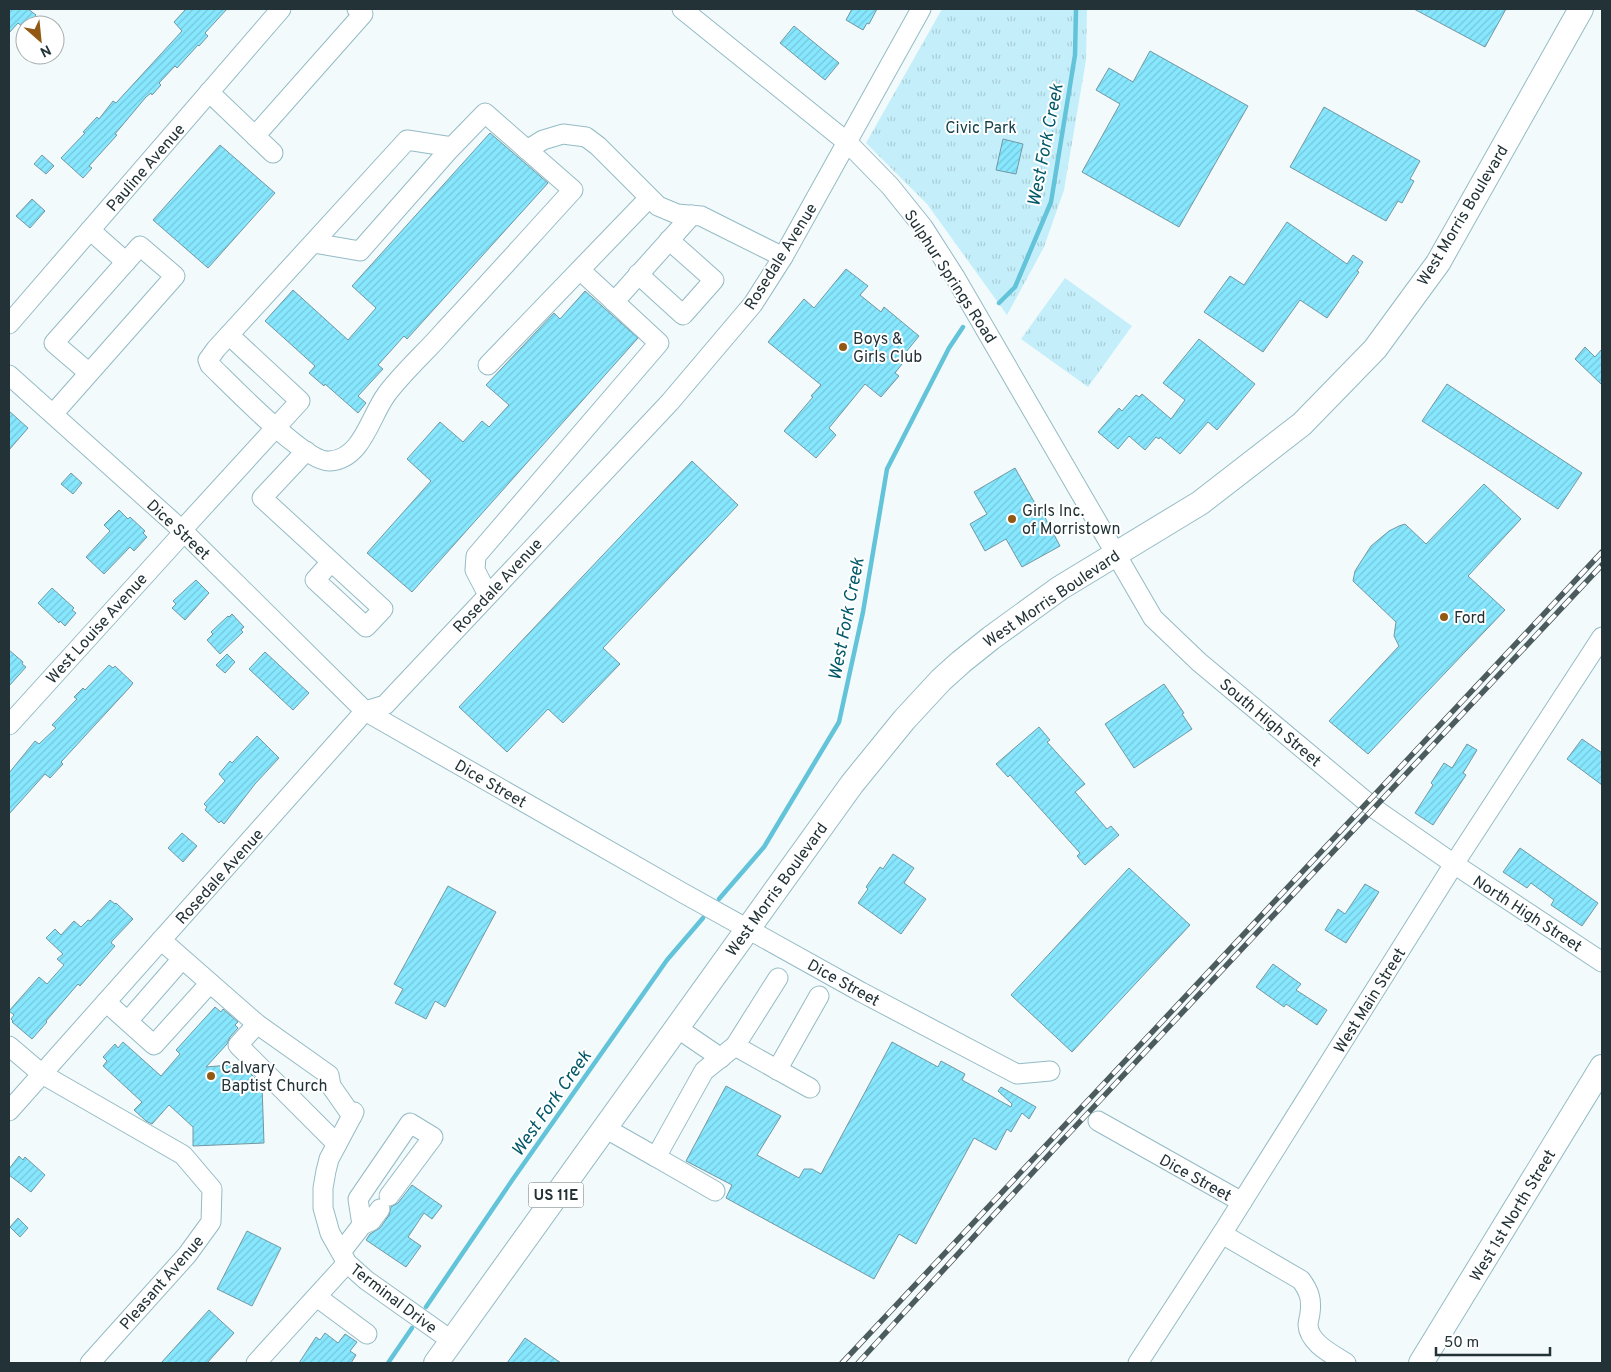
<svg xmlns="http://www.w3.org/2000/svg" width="1611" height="1372" font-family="Overpass,sans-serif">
  <defs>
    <pattern id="park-tufts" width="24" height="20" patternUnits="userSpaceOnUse" patternTransform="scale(1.25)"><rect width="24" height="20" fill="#c4effa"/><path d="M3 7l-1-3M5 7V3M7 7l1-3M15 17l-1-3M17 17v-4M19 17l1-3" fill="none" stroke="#a8cdd7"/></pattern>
    <pattern id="building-hatch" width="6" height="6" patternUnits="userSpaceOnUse" patternTransform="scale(1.25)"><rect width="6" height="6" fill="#87e7fe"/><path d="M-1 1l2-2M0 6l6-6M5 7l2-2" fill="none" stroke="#74c7da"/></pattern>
  </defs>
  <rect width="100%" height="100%" fill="#f2fafc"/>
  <g fill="url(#park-tufts)">
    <polygon points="942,9 1087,9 1086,60 1064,190 1044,247 1007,315 927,204 866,143"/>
    <polygon points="1065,278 1132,326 1088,387 1021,339"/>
  </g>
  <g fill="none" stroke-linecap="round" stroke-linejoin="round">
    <g stroke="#62c3d9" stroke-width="4.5">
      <polyline points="999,303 1015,287 1051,202 1075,55 1076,9"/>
      <polyline points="719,899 764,847 839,722 863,612 887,469 949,348 963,327"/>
      <polyline points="426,1307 513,1179 667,960 703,918"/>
      <polyline points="388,1363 412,1328"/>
    </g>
  </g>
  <g fill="url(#building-hatch)" stroke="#7298a2">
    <polygon points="9,9 28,9 36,15 24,28 18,23 9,33"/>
    <polygon points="186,9 227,9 205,33 208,36 199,46 198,45 177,68 175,66 159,83 161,85 152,95 151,93 146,97 115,134 117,135 89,166 92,168 83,178 61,158 85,133 83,132 97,117 99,119 113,101 116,103 182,31 174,22"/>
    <polygon points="852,9 877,9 869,24 867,23 863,30 846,20"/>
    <polygon points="1414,9 1506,9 1485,47"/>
    <polygon points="794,26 839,63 825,80 780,43"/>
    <polygon points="1150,51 1248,106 1179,227 1082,172 1120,104 1096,90 1109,68 1133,82"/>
    <polygon points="1324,107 1420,161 1410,179 1414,181 1402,203 1398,201 1386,221 1290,167"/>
    <polygon points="490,133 548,183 407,339 404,336 378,365 383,369 358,396 366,403 358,413 325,384 324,386 309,373 315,366 265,321 293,290 348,340 376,308 352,286"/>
    <polygon points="1003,139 1023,144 1016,174 996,170"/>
    <polygon points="220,145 275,193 208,268 153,220"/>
    <polygon points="42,155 54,166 46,174 34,164"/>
    <polygon points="32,199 45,211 30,228 16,216"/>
    <polygon points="1287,222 1347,264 1353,255 1363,262 1357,271 1359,272 1327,318 1300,300 1263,352 1204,312 1230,276 1244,285"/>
    <polygon points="846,269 868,286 860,295 881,312 884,307 919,336 906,352 909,355 895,373 899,376 881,397 865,384 829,428 836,435 816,458 784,431 813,397 811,396 821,385 768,342 804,299 814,308"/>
    <polygon points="585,291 638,338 412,592 367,553 431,481 407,459 440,422 463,442 482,421 489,427 509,405 486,385 554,313 560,319"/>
    <polygon points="1199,339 1255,384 1217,430 1208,422 1180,454 1160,437 1159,439 1156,437 1145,450 1129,436 1118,449 1098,432 1119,408 1122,411 1136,395 1139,397 1142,394 1171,419 1185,400 1163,383"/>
    <polygon points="1585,347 1595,357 1602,349 1602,385 1575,359"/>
    <polygon points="1447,384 1582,473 1558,509 1422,421"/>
    <polygon points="9,411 28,428 9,450"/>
    <polygon points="692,461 738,505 603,648 620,664 563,723 548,709 507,752 459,707"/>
    <polygon points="1015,468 1037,507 1039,506 1060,546 1022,567 1006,539 985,551 970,524 987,514 974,492"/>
    <polygon points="71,473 82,483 73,494 61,484"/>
    <polygon points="1484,484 1521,519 1468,576 1505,610 1368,754 1329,721 1399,646 1394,636 1396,622 1353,581 1355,571 1371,546 1389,531 1399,526 1405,524 1426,544"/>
    <polygon points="119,510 128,519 130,517 145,531 143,533 147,537 134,551 130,547 104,574 86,557 110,531 104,525"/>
    <polygon points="196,580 209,593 185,620 172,608 176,604 173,601"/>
    <polygon points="52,588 74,608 72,610 76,613 65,626 60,621 59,623 38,603"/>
    <polygon points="232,614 244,627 241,630 243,632 220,654 207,640 213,634 211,632 228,616 229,617"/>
    <polygon points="9,650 23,662 22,664 26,667 9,686"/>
    <polygon points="265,652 309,693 293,710 249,669"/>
    <polygon points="227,654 235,662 225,673 216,665"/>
    <polygon points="109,665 113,668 115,666 133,683 130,687 61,762 63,764 50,778 45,774 9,814 9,773 35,741 39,744 56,728 52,725 77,699 74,697 83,688 85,690"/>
    <polygon points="1164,684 1184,713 1182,714 1192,729 1134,768 1105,724"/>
    <polygon points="1039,727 1050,740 1047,742 1085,784 1075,792 1107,829 1111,826 1119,835 1085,865 1077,856 1080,853 1010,775 1008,777 996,764"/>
    <polygon points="257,736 279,758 255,784 224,824 221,821 219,823 205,810 207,807 204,804 225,781 219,774 230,761 232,763"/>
    <polygon points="1582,739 1602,753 1602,785 1567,759"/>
    <polygon points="1467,744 1477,750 1463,773 1466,775 1433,825 1415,813 1433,785 1431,783 1444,763 1452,768"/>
    <polygon points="182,833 197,846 183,862 168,848"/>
    <polygon points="1520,848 1598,903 1582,926 1551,905 1554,900 1531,883 1527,888 1503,872"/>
    <polygon points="893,854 914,868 904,883 926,899 901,934 858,903 868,889 866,887 880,867 883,869"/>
    <polygon points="1129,868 1190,925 1072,1052 1011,995"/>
    <polygon points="1365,884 1379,892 1346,943 1325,930 1338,909 1345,914"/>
    <polygon points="448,886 496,912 445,1007 435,1001 426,1019 395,1003 403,989 394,984"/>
    <polygon points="110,900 115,904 116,903 133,919 112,941 111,943 115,946 80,986 78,984 46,1021 47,1022 32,1039 12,1022 13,1021 11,1019 14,1015 9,1011 39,977 47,984 64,965 57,959 63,954 46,938 55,929 61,935 74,921 81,927 88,920 90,921"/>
    <polygon points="1273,964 1301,984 1296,990 1327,1010 1317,1025 1286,1004 1284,1007 1256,987"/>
    <polygon points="215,1007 221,1012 223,1009 238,1022 235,1025 238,1028 230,1037 227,1044 206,1067 241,1064 262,1085 264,1143 193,1146 193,1127 169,1105 152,1124 146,1121 134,1110 142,1102 103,1066 107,1061 103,1057 115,1044 118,1048 123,1042 161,1076 180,1054 176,1050"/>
    <polygon points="892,1042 938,1067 941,1061 965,1074 962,1080 1011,1107 1012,1104 998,1091 1001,1087 1036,1107 1029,1119 1022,1113 1011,1132 1007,1129 996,1150 974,1138 916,1244 899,1234 874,1279 726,1198 732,1185 686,1161 726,1086 781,1116 757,1155 799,1178 804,1169 812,1169 821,1174"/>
    <polygon points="19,1156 23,1160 25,1157 45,1175 31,1192 9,1175 9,1169"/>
    <polygon points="412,1185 442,1206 432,1219 424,1213 408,1237 421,1246 406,1267 366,1240 370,1234 380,1228 389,1215 391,1207 398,1203"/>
    <polygon points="18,1218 28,1228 20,1237 10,1227"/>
    <polygon points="247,1231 281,1248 252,1306 217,1289"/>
    <polygon points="209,1310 234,1333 207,1363 161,1363"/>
    <polygon points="325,1333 338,1343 345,1334 357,1342 350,1351 356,1355 351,1363 299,1363 316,1337 320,1340"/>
    <polygon points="525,1338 561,1363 507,1363"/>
  </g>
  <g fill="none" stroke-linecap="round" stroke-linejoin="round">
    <g stroke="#94bbc5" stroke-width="21">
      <g id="minor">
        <polyline points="682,9 848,143 890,186 923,227 955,277 1153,618 1199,662 1375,809 1454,864 1602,962"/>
        <polyline points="209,92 255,136 363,14 357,9"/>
        <polyline points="255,136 273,153"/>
        <polyline points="527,150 543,140 563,134 586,137 598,146 658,206 677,214 701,216 783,257"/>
        <polyline points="90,230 126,262"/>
        <path d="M314,243L360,251L449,150L452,147L485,113L573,190C530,237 488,284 445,330C427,351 402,373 386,395C370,417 362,459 330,461C306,464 230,384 210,365L208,360L216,349L407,140L452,147"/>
        <polyline points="638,274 683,315 714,280 669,240"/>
        <polyline points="614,302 692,215"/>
        <polyline points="9,324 281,9"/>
        <polyline points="488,365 649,198"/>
        <polyline points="9,375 184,532 365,711 683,893 861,992 1017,1074 1050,1071"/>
        <polyline points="53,414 175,276 140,246 54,343 89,373"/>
        <polyline points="306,451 262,498 383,609 366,627 315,580 331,562"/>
        <polyline points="182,530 300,401 229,335"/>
        <polyline points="488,595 475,570 476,556 659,343 580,270"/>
        <polyline points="9,725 184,532"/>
        <polyline points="161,940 257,1024 329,1075 331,1086 352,1116"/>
        <polyline points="106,1002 154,1045 210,983"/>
        <polyline points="128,1021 182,959"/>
        <polyline points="257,1024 238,1045 337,1144"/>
        <polyline points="677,1028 721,1058"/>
        <polyline points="9,1046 42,1074 183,1155 212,1189 211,1222 187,1255 90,1363"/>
        <polyline points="735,1046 810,1088"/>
        <polyline points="777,1070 819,996"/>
        <polyline points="9,1111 365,711 385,705 670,402 753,304 783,257 921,9"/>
        <polyline points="354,1112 329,1159 326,1171 323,1188 323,1208 330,1233 347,1263 366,1280 452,1341"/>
        <polyline points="1098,1121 1242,1202"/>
        <polyline points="605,1128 656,1157"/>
        <polyline points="715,1191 656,1157 704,1071 735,1046 778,978"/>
        <polyline points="362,1225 371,1221 380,1209"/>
        <path d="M1222,1234L1301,1280C1309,1291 1312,1299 1310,1313C1310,1316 1308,1321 1308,1325C1309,1343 1332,1354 1346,1363"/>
        <polyline points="341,1252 362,1225 358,1199 410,1123 433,1137 389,1196"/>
        <polyline points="317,1297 367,1334"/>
        <polyline points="256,1363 347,1263"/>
        <polyline points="1138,1363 1225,1229 1454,864 1602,637"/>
      </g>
    </g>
    <g stroke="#94bbc5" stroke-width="26">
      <g id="major">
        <polyline points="436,1363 852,784 904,720 941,680 961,662 991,638 1060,588 1200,503 1302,424 1375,349 1438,263 1581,9"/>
        <polyline points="1421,1363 1602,1067"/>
      </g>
    </g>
    <use href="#minor" stroke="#fff" stroke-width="19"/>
    <use href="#major" stroke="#fff" stroke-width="24"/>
    <g stroke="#4c5b5e" stroke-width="5.5">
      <g id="rail">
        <polyline points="842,1363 1602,552"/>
        <polyline points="858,1363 1058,1145 1602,565"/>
      </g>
    </g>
    <use href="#rail" stroke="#fff" stroke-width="4" stroke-dasharray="11" stroke-linecap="butt"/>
  </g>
  <g fill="#915913" stroke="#fff" stroke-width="2">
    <circle cx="843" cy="347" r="5"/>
    <circle cx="1012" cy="519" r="5"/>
    <circle cx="1444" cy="617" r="5"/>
    <circle cx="211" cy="1076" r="5"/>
  </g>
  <g text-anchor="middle" stroke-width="4" stroke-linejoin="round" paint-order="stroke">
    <rect fill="#fff" stroke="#647072" stroke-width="1" x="528.5" y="1182.5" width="55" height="25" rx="4"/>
    <g font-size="15" font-weight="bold" fill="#223236">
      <text x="556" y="1200">US 11E</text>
    </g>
    <g font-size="16" fill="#15414b" stroke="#fff">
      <text x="981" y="133">Civic Park</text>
    </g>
    <g font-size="16" fill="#223236" stroke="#fff">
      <text transform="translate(145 167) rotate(-49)" y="6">Pauline Avenue</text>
      <text transform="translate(1462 215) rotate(-59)" y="6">West Morris Boulevard</text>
      <text transform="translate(780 256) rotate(-58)" y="6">Rosedale Avenue</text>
      <text transform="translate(951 276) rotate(57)" y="6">Sulphur Springs Road</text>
      <text transform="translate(179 529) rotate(43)" y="6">Dice Street</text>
      <text transform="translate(497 585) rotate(-47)" y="6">Rosedale Avenue</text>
      <text transform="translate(1051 598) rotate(-34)" y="6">West Morris Boulevard</text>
      <text transform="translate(96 628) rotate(-48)" y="6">West Louise Avenue</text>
      <text transform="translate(1271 722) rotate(40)" y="6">South High Street</text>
      <text transform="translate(491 783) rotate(30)" y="6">Dice Street</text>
      <text transform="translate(219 876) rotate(-48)" y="6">Rosedale Avenue</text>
      <text transform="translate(776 889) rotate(-54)" y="6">West Morris Boulevard</text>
      <text transform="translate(1528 913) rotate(33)" y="6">North High Street</text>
      <text transform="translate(844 982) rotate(29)" y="6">Dice Street</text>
      <text transform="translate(1369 1000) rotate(-58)" y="6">West Main Street</text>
      <text transform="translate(1196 1177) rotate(29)" y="6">Dice Street</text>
      <text transform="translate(1512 1215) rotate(-59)" y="6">West 1st North Street</text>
      <text transform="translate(161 1282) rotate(-49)" y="6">Pleasant Avenue</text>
      <text transform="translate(394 1298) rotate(37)" y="6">Terminal Drive</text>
    </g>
    <g font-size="16" fill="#223236" stroke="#fff" text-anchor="start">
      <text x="853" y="344">Boys &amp;<tspan x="853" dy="18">Girls Club</tspan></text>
      <text x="1022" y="516">Girls Inc.<tspan x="1022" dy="18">of Morristown</tspan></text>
      <text x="1454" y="623">Ford</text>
      <text x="221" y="1073">Calvary<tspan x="221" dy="18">Baptist Church</tspan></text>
    </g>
    <g font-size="18" font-style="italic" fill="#005868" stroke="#fff">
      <text transform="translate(1045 145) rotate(-79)" y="6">West Fork Creek</text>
      <text transform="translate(846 619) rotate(-79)" y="6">West Fork Creek</text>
      <text transform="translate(551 1103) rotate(-55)" y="6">West Fork Creek</text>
    </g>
  </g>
  <rect width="1611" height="1372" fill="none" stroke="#223236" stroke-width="20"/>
  <g transform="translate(40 40) rotate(153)"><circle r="24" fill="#ffffff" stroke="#a7adaf"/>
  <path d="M0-4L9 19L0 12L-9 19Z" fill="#915913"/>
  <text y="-8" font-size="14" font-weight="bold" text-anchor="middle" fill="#223236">N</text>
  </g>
  <path d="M1436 1347v8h114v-8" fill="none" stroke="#223236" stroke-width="2.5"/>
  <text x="1444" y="1347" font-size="15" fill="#223236" stroke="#ffffff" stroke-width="4" paint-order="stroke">50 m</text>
</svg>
